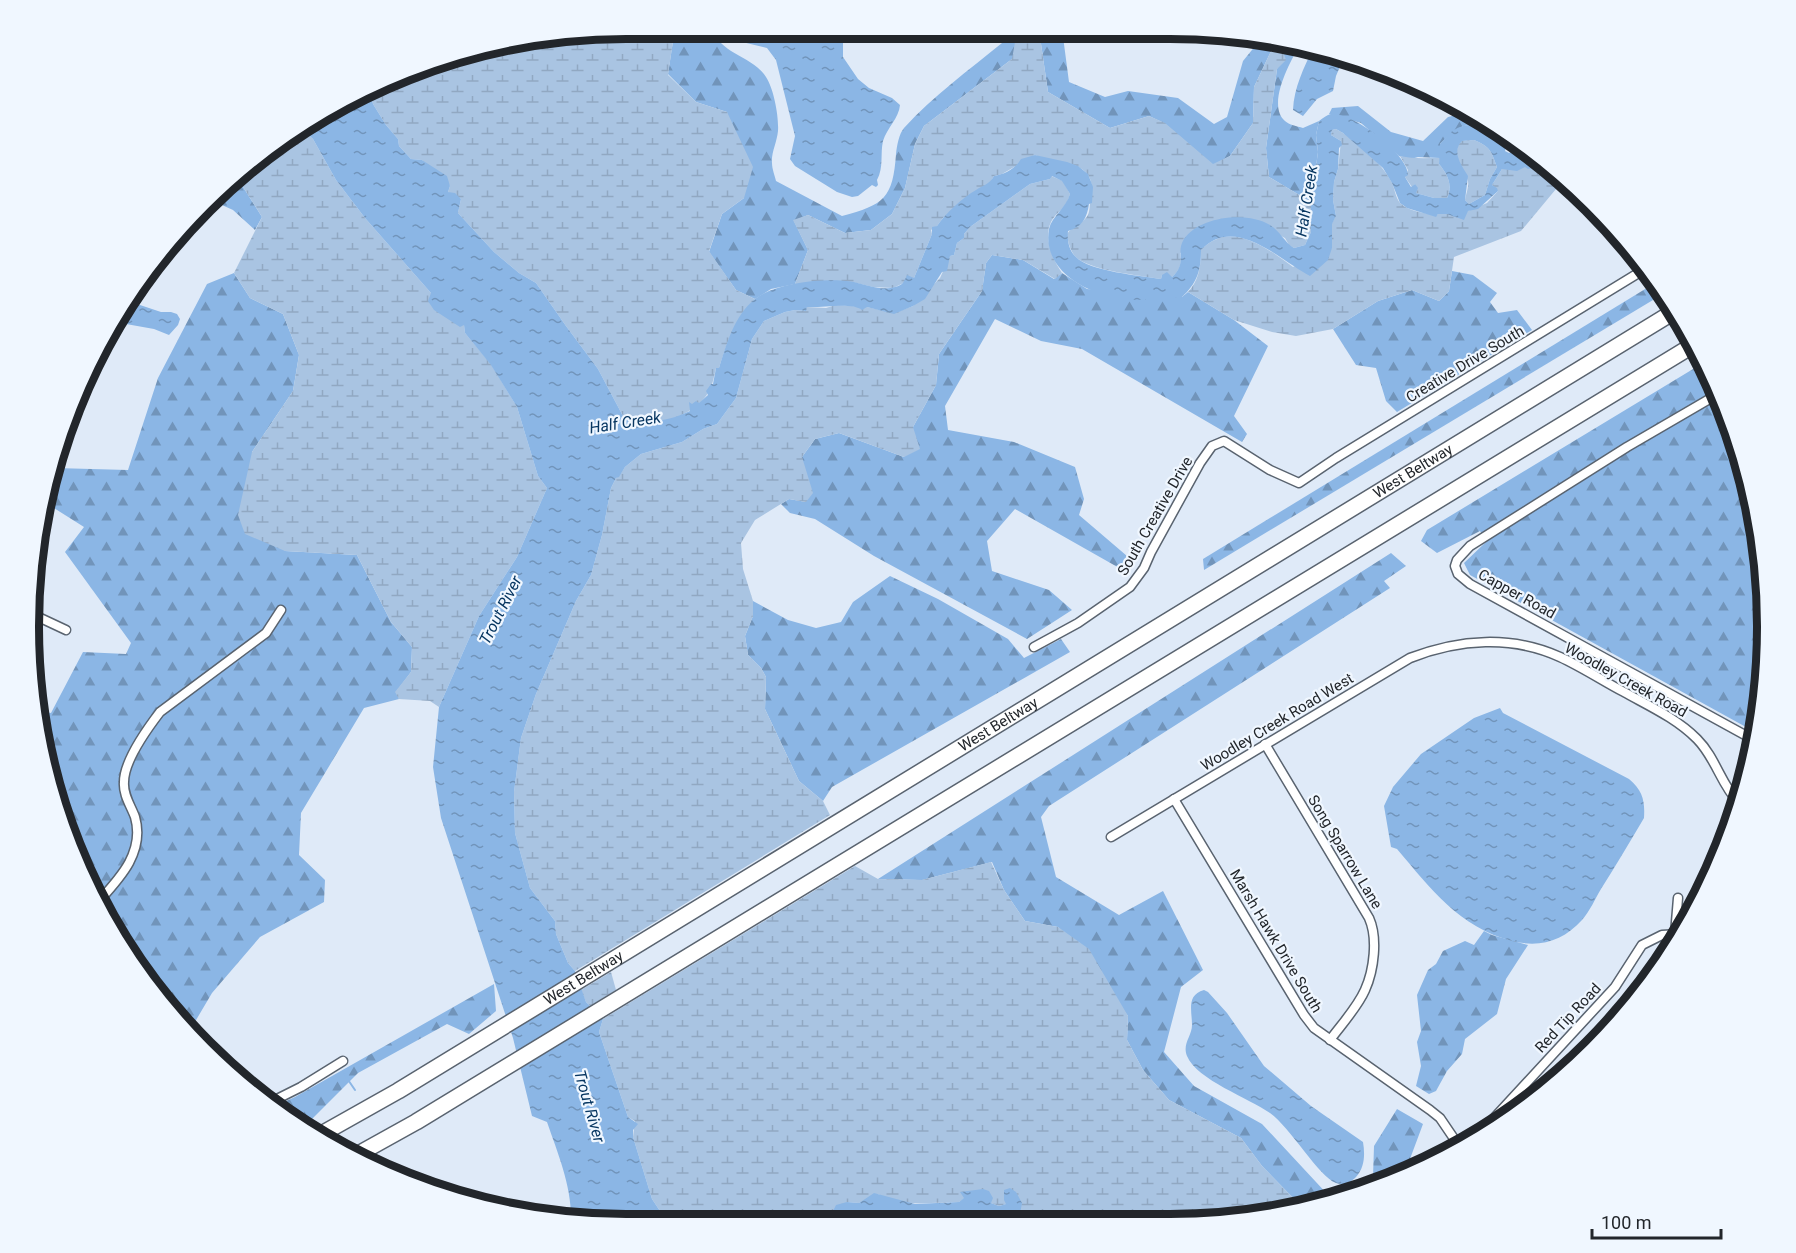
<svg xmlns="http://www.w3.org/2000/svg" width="1796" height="1253" font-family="Roboto,sans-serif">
  <defs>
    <pattern id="forest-firs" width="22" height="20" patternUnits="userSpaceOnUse" patternTransform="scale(1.5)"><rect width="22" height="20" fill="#8bb6e5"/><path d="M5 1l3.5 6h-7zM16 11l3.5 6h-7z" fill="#7194ba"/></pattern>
    <pattern id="wetland-marsh" width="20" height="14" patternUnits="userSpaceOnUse" patternTransform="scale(1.5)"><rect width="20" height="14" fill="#a9c4e2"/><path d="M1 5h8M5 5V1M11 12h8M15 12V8" fill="none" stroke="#91a8c2"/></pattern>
    <pattern id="water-ripples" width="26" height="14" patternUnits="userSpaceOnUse" patternTransform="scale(1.5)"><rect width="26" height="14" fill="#8bb6e5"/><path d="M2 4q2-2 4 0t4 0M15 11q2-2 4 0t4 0" fill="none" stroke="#7194ba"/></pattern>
  </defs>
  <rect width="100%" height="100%" fill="#dfeaf8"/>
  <g fill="url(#forest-firs)">
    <path d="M669,29H713C718,53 753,56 766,77C774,89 779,117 778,131C777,142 771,153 772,163C772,169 775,176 776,181L842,216C884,205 893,198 896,154C897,145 899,134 904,128C933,96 969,70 1002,43L1004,29H1062L1069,82L1105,97L1128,91L1178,98L1214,124L1227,117L1243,61L1256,45L1259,37L1286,40L1300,44C1291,61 1266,104 1285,121C1289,125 1297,126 1303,128L1319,121L1316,135L1318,152L1311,202L1269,177L1266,148L1277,69L1283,51L1273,47L1254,87L1253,123L1230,156L1213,165L1164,123L1149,116L1110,128L1048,92L1039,30L1012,59L924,126L915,144L905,188L892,214L871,230L845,233L808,215L794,221L808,250L795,284L771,289L755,299L736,290L709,252L722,214L744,198L727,112L696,102L668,74L673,41Z"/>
    <path d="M1358,106L1391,132L1423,141L1448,117L1473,111L1505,133L1500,135C1470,122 1464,119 1440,144V158L1418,157L1411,159L1399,156L1361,123L1329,114L1332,108Z"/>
    <polygon points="238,179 262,217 255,230 233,210 213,201"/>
    <polygon points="992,255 1023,260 1054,279 1062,273 1087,289 1182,297 1188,292 1234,320 1268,346 1234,416 1247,434 1242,442 1082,349 1041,341 995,319 945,406 948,430 1014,442 1075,467 1084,499 1079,515 1134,562 1128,573 1015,509 987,541 992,571 1049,590 1072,610 1027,639 874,556 815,519 790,513 781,504 789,499 806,502 802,457 815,439 839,433 904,457 913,427 936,385 939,354 982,291 986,263"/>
    <polygon points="1452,271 1473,275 1497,293 1490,302 1498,313 1517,310 1532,330 1397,412 1386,401 1376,368 1356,365 1333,329 1378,301 1412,290 1439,301 1449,291"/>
    <polygon points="234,273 250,298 283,314 299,355 293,391 252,452 285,551 357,555 391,622 412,647 411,672 396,692 399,699 364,708 301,813 299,855 325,880 324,902 260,937 212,993 189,1032 177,1021 90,891 60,818 35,710 51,713 83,652 126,654 131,643 65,552 84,527 46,503 55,468 128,470 158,378 207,284"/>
    <polygon points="1655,283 1663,294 1204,570 1203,559"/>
    <polygon points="1703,363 1736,434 1762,548 1766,665 1755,732 1470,575 1464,563 1487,541 1480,531 1437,553 1421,541 1427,530"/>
    <polygon points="1391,553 1406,566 1384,581 1390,588 1049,806 1041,817 1056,877 1119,915 1163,891 1203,970 1181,987 1164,1052 1194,1086 1262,1124 1329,1196 1345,1197 1302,1207 1262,1166 1241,1138 1169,1100 1143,1070 1127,1040 1128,1016 1058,927 1025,921 1004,890 992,862 922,880 878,879"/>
    <polygon points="890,576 938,599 1008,639 1024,658 1061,639 1070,652 832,787 823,801 799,781 765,709 766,677 761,668 748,655 745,636 753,616 753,601 788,620 816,628 841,622 853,602"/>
    <polygon points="1484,931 1492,935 1528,945 1506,979 1497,1014 1465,1039 1462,1054 1447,1071 1436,1091 1429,1094 1416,1086 1421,1066 1417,1042 1421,1031 1417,995 1428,970 1436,964 1443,951 1465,941 1474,945"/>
    <polygon points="494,984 496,1011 469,1034 447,1024 358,1073 310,1121 301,1125 273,1107 295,1097"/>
    <polygon points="1397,1109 1423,1124 1404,1175 1360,1193 1373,1177 1374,1146"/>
  </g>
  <g fill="url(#wetland-marsh)">
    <path d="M626,29H669L673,41L668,75L696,102L727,112L753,167L744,198L722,214L709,251L736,290L755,299C734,321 728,340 719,368H716C714,376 713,384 709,391C700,409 673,422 653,422C644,422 633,419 624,418L598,369L566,326L536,283L519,273L494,252L458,213L461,199L448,192L450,186L447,181L422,160L411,159L399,146L398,139L386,125L373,104L369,89L397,74L471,49Z"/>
    <path d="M1039,30L1048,92L1110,128L1149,116L1165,123L1213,164L1230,156L1253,123L1254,87L1273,47L1283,51L1286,60L1277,69L1266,148L1269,177L1311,202V232L1305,245L1294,248L1289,245L1285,238L1245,218L1180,253C1182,264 1180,270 1172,277L1162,275L1161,279C1143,276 1086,270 1075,256C1070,250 1068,242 1067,234C1072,226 1084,223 1088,215C1090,211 1090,201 1091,196C1098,159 1057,164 1035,155L1002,174L994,176L990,183L981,188L943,218L937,226L931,230L932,234L914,278L893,288L873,287L852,282L795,284L808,250L793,220L808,215L845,233L871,230L892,214L905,188L915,144L924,126L1012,59L1017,31Z"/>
    <polygon points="301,126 302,129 313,139 336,180 365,218 431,293 464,325 465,333 491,364 517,407 538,476 547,488 517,557 479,616 439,707 430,701 399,699 395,692 411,672 412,647 391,622 357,555 285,551 245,534 238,515 252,452 293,391 299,355 283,314 250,298 234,273 262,217 238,179"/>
    <path d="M1336,129C1356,140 1380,161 1391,181C1395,188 1395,197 1400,203C1409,212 1424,212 1436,216L1438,214L1468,211L1487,203L1498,191L1492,185L1502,169L1531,164L1529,155L1533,152L1567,184L1556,189L1521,231L1454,257L1449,291L1439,301L1412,290L1378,301L1333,329L1296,336L1272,332L1234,320L1188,292C1199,281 1201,265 1201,250C1230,219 1267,248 1293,267L1332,248V223L1336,216L1333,200L1334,182L1338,169L1341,141L1331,135L1332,130Z"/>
    <path d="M1474,140C1491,147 1491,151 1497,167L1490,179L1485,195L1469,204L1465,200C1466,194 1469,187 1468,181C1464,168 1450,154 1461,141Z"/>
    <path d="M1400,156C1412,159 1426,158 1440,158L1439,164C1448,175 1453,185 1447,198H1434L1416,193L1415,184L1412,187L1405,177L1408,170Z"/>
    <path d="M1051,176L1063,181L1070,194C1066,209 1057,211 1051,222C1043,238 1053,260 1062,273L1055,279L1023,260L992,255L986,263L982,291L939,354L936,385L913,427L920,449L904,457L839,433L815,439L802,457L813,493L806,502L789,499L755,520L741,543L743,569L753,601V616L745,636L748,655L761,668L766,677L765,709L799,781L823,801L830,815L575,971L568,963L556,934L555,921L530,888L515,833L514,792L521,738L536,694L576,601L591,575L602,535L611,488L616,478L619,476L625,467L641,454L682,442L703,429L717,424L736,398L752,339L764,321L785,312L795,310L805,311L807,307L826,308L836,305L867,307L894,313L913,306L940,278L950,256L954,255L957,243L964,238V234L970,227L1030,184L1050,179Z"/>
    <path d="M991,862L1004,890L1025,921L1058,927L1089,949L1128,1016L1127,1040L1143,1070L1169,1100L1241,1138L1262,1166L1302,1207L1248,1219L1020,1221L1024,1218L1007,1204L999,1206L961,1192L965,1198L959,1202C932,1202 902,1208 878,1194L859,1203L847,1202L838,1215L827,1222L668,1223L652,1199L633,1137L635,1121L628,1117L599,1032L603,1019L855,866L878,879L922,880Z"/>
    <polygon points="611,972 616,990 590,1006 586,1002 581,990"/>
    <polygon points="457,1186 497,1208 472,1204 446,1194 448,1190"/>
  </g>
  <g fill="url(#water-ripples)" fill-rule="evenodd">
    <path d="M727,29H843V57L858,79L869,88L892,98L900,105C899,118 887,128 883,141C880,154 884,167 877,180L878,185L876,187L872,185L858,196L852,197L837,192L795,166L790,159L795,136L776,60L767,48L738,41L733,38Z"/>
    <path d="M1313,48L1344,57L1336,76L1333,91L1317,99L1303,116L1293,110C1294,87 1304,68 1313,48Z"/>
    <path d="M369,89L373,104L386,125L398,139L399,146L411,159L422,160L447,176L450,186L448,192L455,193L461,199L458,213L494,252L519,273L536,283L566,326L598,369L624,418C652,422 664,423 690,411L689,402L692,404L696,401L699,403L708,395L706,391L711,384H713L716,368H719C727,343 734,316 755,299C776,282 828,277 854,282C866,285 883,291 895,287C903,285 904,282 907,275L914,278L932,234V227L937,226C946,213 962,198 976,190C983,185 989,185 994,176C1005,174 1015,169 1021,159L1035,155L1067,162L1078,166L1088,174L1093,187L1092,203L1089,204C1087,218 1082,227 1068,231C1067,240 1069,251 1076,257C1088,271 1142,276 1161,279L1162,275L1167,272L1172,277C1188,262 1175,253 1184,239C1200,216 1247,211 1270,225C1280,231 1285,243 1294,248L1305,245L1311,232V202L1318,152L1316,135L1319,121C1323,118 1327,115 1331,114C1352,112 1408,153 1408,175L1405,177L1411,187L1415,184L1418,188L1416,193L1434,198H1447C1453,185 1448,175 1439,164L1440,144C1445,139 1449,133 1454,130C1467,121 1489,125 1500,135L1504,134L1502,139L1506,147L1505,151L1509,153L1513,151L1520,143L1533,152L1530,155H1534L1533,163L1531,164L1532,168L1528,169L1525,167L1517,171L1502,169L1492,185L1497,188L1498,191L1478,209L1468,211L1464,220L1447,214H1438L1436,217L1407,208L1400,203L1392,183L1383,168L1343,133L1336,129L1332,130L1331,135L1341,141L1342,145L1339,148L1338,169L1334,182L1333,200L1336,216L1332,224V248L1328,260L1310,276C1278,259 1235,214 1201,250C1201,271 1197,283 1182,297C1164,298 1134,302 1117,298C1084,292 1042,269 1049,229C1052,216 1066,208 1070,194L1062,181L1052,176L1050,179L1030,184L970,227L964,234V238L957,243L954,255L950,256L947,271L942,272L925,299L913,306L894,314L867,307L862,310C852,302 822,308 807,307L806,311L795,310L785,312L764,321L752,339L736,398L717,424L703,429L682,442L641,454L625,467L619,477L616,478L611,488L602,535L591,575L576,601L536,694L521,738L514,792L515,833L530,888L555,921L556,934L568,963L575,971L586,1002L603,1019L599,1032L628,1117L638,1124L633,1130V1137L652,1199L668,1223H588L571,1221C572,1187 558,1154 547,1122L532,1116L513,1038L441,818L433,767L439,707L479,616L517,557L547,488L538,476L517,407L491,365L465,333L464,325L460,327L434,310L428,301L431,293L365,218L336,180L313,139L302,129L301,126ZM1474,140C1491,147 1491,151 1497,167L1490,179L1485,195L1469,204L1465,200L1468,176C1462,166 1451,152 1462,141Z"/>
    <path d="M131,302L161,312H171L177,314L180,319L178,325L169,335L154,329L126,324L122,320C121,311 123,307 131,302Z"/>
    <path d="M1500,708L1503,713L1629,779C1643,791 1645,801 1644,818C1630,842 1616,865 1601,889C1595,899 1590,911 1582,920C1563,941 1540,948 1512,941C1459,927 1431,889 1397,849L1391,847L1384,806L1393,787L1421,754L1474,718Z"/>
    <path d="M1204,990L1208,992L1227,1013L1264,1066L1311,1106L1363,1142C1365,1154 1365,1167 1356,1177C1351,1182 1343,1186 1336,1183C1319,1177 1290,1127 1270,1113C1249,1098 1197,1080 1187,1056C1182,1044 1192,1036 1192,1025C1192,1011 1186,995 1204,990Z"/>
    <polygon points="1010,1188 1016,1192 1022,1203 1020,1214 1024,1218 1020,1221 827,1222 838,1216 833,1211 836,1205 847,1202 859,1203 874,1193 915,1204 959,1202 964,1198 960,1192 983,1189 989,1191 993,1198 991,1203 999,1206 1006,1204 1004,1200 1004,1190"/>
  </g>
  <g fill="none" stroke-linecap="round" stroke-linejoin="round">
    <polyline stroke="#8bb6e5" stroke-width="2" points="344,1074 355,1090"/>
    <g stroke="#59636f" stroke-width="11">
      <g id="minor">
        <path d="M1132,29C1148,38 1171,38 1189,30"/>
        <polyline points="906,35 913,29"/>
        <polyline points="1718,394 1627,447 1470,546 1457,560 1455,566 1458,574 1470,584 1754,740"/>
        <polyline points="34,615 66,630"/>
        <polyline points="1034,647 1078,623 1130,587 1144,568 1151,552 1200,463 1212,446 1224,441 1270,470 1299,483 1336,458 1645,269"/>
        <path d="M1265,744L1369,918C1378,938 1374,970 1365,990C1357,1008 1341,1025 1330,1040"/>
        <polyline points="1174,799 1304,1015 1314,1028 1430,1110 1440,1118 1459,1146"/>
        <path d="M1111,837L1410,658C1459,639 1512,635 1560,657C1582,667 1603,681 1624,692C1649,706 1676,718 1697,739C1716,758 1721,785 1739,803"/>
        <path d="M98,902C120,878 145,852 135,817C131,806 123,795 124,782C124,761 147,729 160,712L266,633L281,610"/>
        <polyline points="1675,934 1678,898"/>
        <polyline points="267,1104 301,1087 343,1061"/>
        <polyline points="1483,1130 1615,987 1642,945 1662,935 1679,934"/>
      </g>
    </g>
    <g stroke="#59636f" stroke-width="18">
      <g id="motorway">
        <path id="s1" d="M318,1136L398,1091L1675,311"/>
        <polyline points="353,1157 416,1122 1695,344"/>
      </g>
    </g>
    <use href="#minor" stroke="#fff" stroke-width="8"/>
    <use href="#motorway" stroke="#fff" stroke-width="15"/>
  </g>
  <g text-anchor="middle" stroke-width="4.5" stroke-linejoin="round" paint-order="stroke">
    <g font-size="15" fill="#22262b" stroke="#f0f7ff">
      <text transform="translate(1465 364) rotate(-31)" y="5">Creative Drive South</text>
      <text dy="5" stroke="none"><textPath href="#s1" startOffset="1281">West Beltway</textPath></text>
      <text transform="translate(1155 516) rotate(-60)" y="5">South Creative Drive</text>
      <text transform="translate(1517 594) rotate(29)" y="5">Capper Road</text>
      <text transform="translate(1626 680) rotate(29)" y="5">Woodley Creek Road</text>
      <text transform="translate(1277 722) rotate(-31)" y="5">Woodley Creek Road West</text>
      <text dy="5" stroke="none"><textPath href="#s1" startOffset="795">West Beltway</textPath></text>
      <text transform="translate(1345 852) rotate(59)" y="5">Song Sparrow Lane</text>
      <text transform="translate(1276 941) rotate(59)" y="5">Marsh Hawk Drive South</text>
      <text dy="5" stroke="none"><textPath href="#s1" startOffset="309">West Beltway</textPath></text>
      <text transform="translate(1568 1018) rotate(-47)" y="5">Red Tip Road</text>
    </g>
    <g font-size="16" font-style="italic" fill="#083762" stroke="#f0f7ff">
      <text transform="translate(1306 201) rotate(-81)" y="6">Half Creek</text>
      <text transform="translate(625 422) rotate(-9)" y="6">Half Creek</text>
      <text transform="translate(500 610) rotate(-63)" y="6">Trout River</text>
      <text transform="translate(590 1106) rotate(74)" y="6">Trout River</text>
    </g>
  </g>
  <path d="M0 0H1796V1253H0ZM626 39H1170A587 587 0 0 1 1757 626V627A587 587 0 0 1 1170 1214H626A587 587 0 0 1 39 627V626A587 587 0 0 1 626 39Z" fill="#f0f7ff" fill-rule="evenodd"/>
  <path fill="none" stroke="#22262b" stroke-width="8" d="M626 39H1170A587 587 0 0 1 1757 626V627A587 587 0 0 1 1170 1214H626A587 587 0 0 1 39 627V626A587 587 0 0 1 626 39Z"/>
  <path d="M1592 1229v9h129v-9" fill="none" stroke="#22262b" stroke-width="3"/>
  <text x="1601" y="1229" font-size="18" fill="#22262b" stroke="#f0f7ff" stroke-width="4.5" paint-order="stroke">100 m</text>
</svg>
